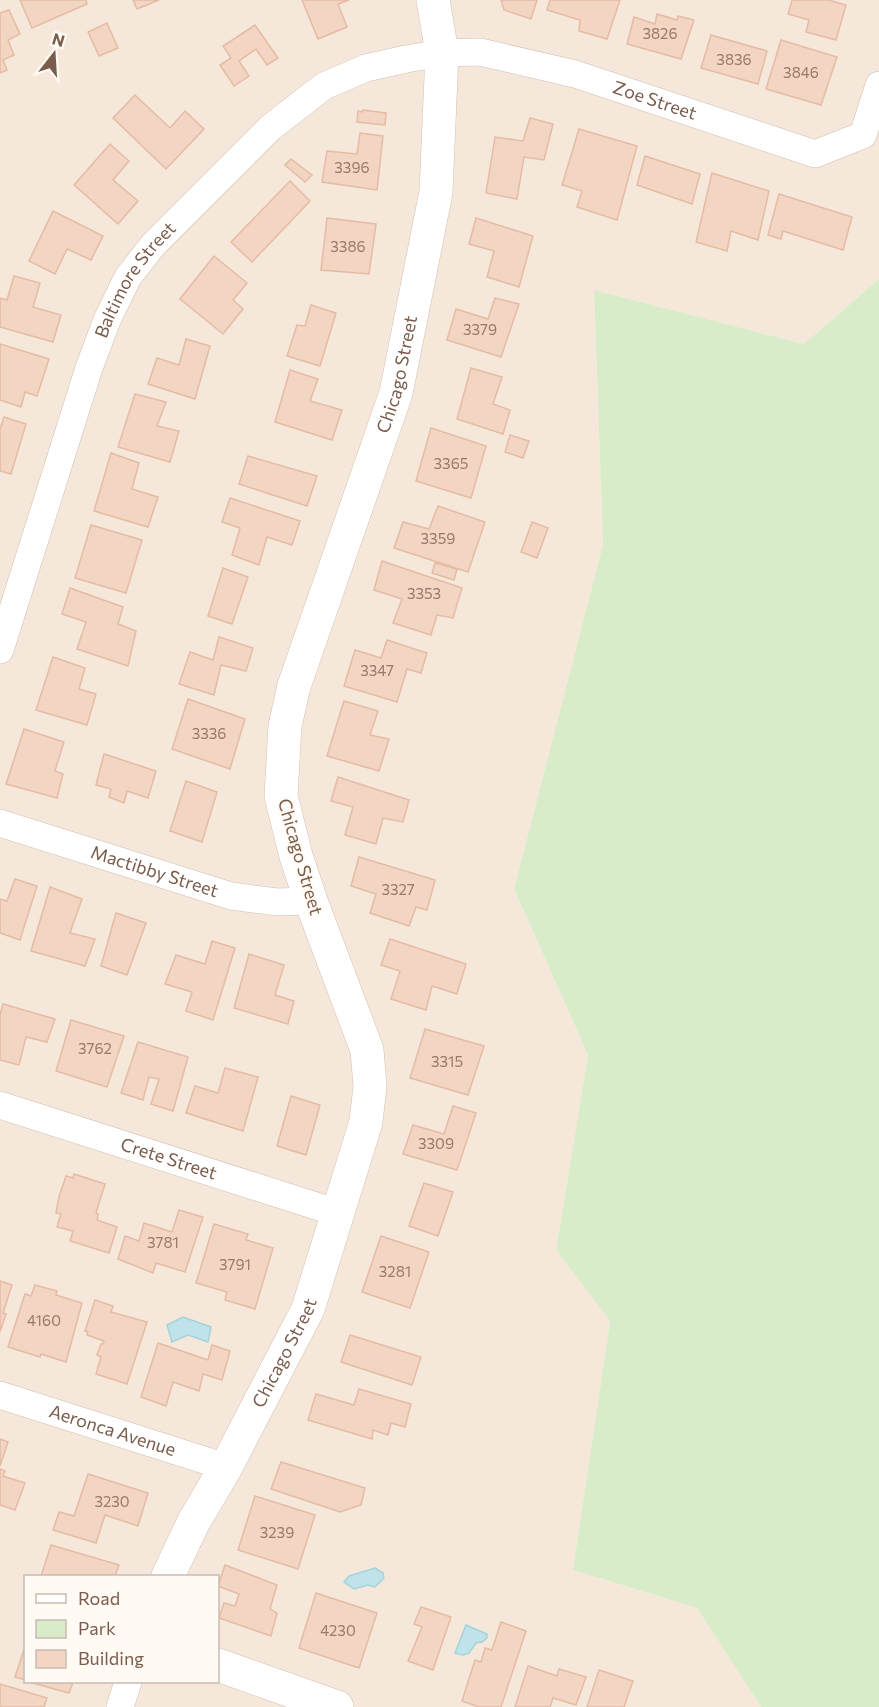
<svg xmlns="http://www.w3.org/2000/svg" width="879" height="1707" font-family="Commissioner,sans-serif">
  <rect width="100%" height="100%" fill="#fdf6ec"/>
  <path fill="#f5e8da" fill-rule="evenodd" d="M0,0H879V279L804,344L594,290L603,544L514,889L588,1055L556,1250L610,1321L573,1570L697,1608L761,1707H0ZM26,1576H218V1682H26Z"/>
  <polygon fill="#d8ecc9" points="879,279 879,1707 761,1707 697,1608 573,1570 610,1321 556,1250 588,1055 514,889 603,544 594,290 804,344"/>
  <g fill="#bfe3e8" stroke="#a5d3da" stroke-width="1.5">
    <polygon points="183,1317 211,1327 208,1342 188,1335 172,1342 167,1325"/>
    <polygon points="375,1568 383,1573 384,1578 375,1587 368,1585 354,1589 344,1582 349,1576"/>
    <polygon points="466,1625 487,1634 487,1638 482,1642 476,1643 469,1653 463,1655 455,1653"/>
  </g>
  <g fill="#f3d5c3" stroke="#e6bba3" stroke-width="1.5">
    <polygon points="20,0 86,0 87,4 32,28"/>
    <polygon points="133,0 159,0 137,9"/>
    <polygon points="302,0 349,0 338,4 347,27 318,39"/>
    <polygon points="501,0 537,0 531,19 504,10"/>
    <polygon points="550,0 620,0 607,39 579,31 580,20 547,10"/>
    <polygon points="792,0 828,0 846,5 836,40 806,32 809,20 788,14"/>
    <polygon points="9,10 20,34 8,40 14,55 3,60 7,70 0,73 0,13"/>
    <polygon points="657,14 677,20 678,16 694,20 681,59 627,44 634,17 655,24"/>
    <polygon points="107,23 118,48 99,56 88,32"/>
    <polygon points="255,25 278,58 267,65 256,49 239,61 249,76 234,86 220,65 231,58 223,46"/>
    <polygon points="711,35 767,51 758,84 701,68"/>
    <polygon points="781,40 837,57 821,105 766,89"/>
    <polygon points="135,95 170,128 185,111 204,129 166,169 113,118"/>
    <polygon points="363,110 386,113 385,125 357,122 358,111 362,112"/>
    <polygon points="530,118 553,124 544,160 524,157 517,199 486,193 495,137 523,141"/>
    <polygon points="579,129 637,146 617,220 577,207 582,191 562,185"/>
    <polygon points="360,133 383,136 377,190 322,182 327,151 357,154"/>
    <polygon points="110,144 129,161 113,180 138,201 118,224 74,185"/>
    <polygon points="645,156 700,174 692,204 637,185"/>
    <polygon points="291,159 312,175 305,182 285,165"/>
    <polygon points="712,173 769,191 758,240 731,231 727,251 696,242"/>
    <polygon points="290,181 310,201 252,262 231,242"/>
    <polygon points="779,194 852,217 843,250 783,231 781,239 768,235"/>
    <polygon points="53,211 103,236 91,260 67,249 55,274 29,261"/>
    <polygon points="327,218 376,224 369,274 321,270"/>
    <polygon points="476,218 533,236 519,287 487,277 494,251 469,244"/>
    <polygon points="214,256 247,283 233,300 243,309 223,334 180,299"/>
    <polygon points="14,276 40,283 33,307 61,315 53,342 0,327 0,298 7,300"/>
    <polygon points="495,298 519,304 501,357 447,340 456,309 488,319"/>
    <polygon points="311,305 336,313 320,366 287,356 297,325 305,326"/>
    <polygon points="186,339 210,346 195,399 148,384 157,358 179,365"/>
    <polygon points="0,344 49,359 37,396 25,392 21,407 0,400"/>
    <polygon points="471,368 502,377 493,404 510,410 503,434 457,419"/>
    <polygon points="290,370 318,379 310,401 342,410 332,440 275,422"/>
    <polygon points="135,394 166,402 157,426 179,431 170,462 118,447"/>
    <polygon points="4,417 26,424 11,474 0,471 0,429"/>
    <polygon points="431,428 486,446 471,498 416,481"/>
    <polygon points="510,435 529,441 523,458 505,452"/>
    <polygon points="111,453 139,463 132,489 158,497 148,527 94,511"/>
    <polygon points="248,456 317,476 307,506 239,484"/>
    <polygon points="230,498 300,521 292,545 267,537 259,565 232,555 240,528 222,522"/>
    <polygon points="438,506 485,522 468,572 394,548 403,522 429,529"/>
    <polygon points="532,522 548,528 537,558 521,552"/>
    <polygon points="91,525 142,540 126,593 75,578"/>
    <polygon points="382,561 462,588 453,618 437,615 431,635 393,623 402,599 374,590"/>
    <polygon points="435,563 457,569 454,580 432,573"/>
    <polygon points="223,568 248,577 232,624 208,616"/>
    <polygon points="70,588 123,607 118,624 136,631 128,666 77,649 86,622 62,614"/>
    <polygon points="219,637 253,648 246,671 221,665 214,695 179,684 190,652 213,660"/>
    <polygon points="387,640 427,653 421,673 407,669 397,702 344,686 355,650 381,658"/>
    <polygon points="53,657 85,668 79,689 96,694 87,725 36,710"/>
    <polygon points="188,699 245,719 230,769 172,749"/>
    <polygon points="344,701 378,711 370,735 389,739 379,771 327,756"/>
    <polygon points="24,729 64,742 55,771 63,774 57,798 6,784"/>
    <polygon points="104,754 156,771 148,798 127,791 124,803 109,797 111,789 96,785"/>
    <polygon points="338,777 409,800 403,822 383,818 376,844 345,835 353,807 331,801"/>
    <polygon points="186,781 217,792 202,842 170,831"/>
    <polygon points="359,857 435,880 427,910 416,907 409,926 370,913 376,894 351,886"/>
    <polygon points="15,879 37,886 20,940 0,933 0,899 7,901"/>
    <polygon points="50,887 82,899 70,933 95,939 85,966 31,951"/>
    <polygon points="116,913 146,923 127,975 101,966"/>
    <polygon points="390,939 466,964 457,994 432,986 426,1010 391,999 400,971 381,965"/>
    <polygon points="212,941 235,948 213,1020 186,1011 192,992 165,984 176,955 205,964"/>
    <polygon points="249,954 284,965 275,995 294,1001 288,1024 234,1008"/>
    <polygon points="3,1004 55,1019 47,1042 26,1037 19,1065 0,1060 0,1015"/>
    <polygon points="71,1020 124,1036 107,1087 56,1071"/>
    <polygon points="425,1029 484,1046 468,1095 410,1078"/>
    <polygon points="138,1042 188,1057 173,1111 151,1104 159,1079 149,1077 143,1100 121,1093"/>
    <polygon points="225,1068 258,1077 243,1131 186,1113 195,1086 218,1093"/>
    <polygon points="291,1096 320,1105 306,1155 277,1146"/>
    <polygon points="453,1106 476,1113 457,1170 403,1154 413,1125 444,1134"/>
    <polygon points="74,1174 105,1184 96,1213 98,1214 97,1220 117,1227 109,1253 70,1241 73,1231 57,1227 61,1214 56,1213 59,1197 66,1176 73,1178"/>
    <polygon points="424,1183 453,1192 438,1236 409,1226"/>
    <polygon points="179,1210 203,1217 185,1272 156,1263 153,1273 118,1259 125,1236 139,1241 144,1223 172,1232"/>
    <polygon points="214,1224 248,1234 246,1240 273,1248 255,1309 225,1300 227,1292 196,1283"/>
    <polygon points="381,1236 429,1252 410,1308 362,1292"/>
    <polygon points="0,1281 12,1285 3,1313 6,1314 0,1332"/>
    <polygon points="35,1285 57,1291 56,1295 82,1303 66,1362 41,1354 40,1357 8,1347 25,1294 31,1296"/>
    <polygon points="95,1300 113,1306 111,1312 147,1322 127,1384 96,1374 101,1357 97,1355 101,1344 103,1344 104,1341 87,1335 88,1332 85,1331"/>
    <polygon points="350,1335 421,1357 412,1385 341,1362"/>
    <polygon points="158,1343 208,1360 212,1345 230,1351 222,1380 203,1374 199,1391 173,1382 166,1406 141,1397"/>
    <polygon points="359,1389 411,1404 405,1427 391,1423 388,1435 373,1430 372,1439 308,1420 316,1394 354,1405"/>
    <polygon points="0,1439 8,1442 0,1466"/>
    <polygon points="281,1462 365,1488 361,1505 340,1512 271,1489"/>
    <polygon points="0,1469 5,1471 3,1476 25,1483 15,1510 0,1505"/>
    <polygon points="88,1474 148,1493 138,1526 105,1515 96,1543 53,1530 59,1512 74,1516"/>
    <polygon points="255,1496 315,1515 298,1569 238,1550"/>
    <polygon points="51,1545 119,1565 115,1576 41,1576"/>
    <polygon points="225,1565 277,1585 270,1609 277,1613 271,1636 219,1618 224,1603 235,1606 239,1594 218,1586"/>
    <polygon points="316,1593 377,1613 359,1668 299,1648"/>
    <polygon points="421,1607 451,1617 433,1670 408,1661 422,1627 414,1624"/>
    <polygon points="501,1622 526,1631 501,1707 479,1707 462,1701 475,1660 481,1662 485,1648 492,1650"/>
    <polygon points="26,1643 26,1680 15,1677"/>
    <polygon points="528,1666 557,1676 559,1669 586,1677 576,1705 553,1698 550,1707 515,1707"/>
    <polygon points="599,1670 633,1681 624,1707 587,1707"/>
    <polygon points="29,1682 73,1682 69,1693"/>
    <polygon points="0,1684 47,1698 44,1707 0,1707"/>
  </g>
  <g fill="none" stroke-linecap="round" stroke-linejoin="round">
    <g stroke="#d1beb0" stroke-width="28">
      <g id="street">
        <path id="s1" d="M0,650L89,368L107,320L128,277L153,245L270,128L324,86L366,68L406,59L442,53L480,52L575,74L815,154L863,135L879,85"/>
        <path id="s2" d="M0,823L231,896L277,902L311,901"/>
        <path id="s3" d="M0,1105L338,1213"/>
        <path id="s4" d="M0,1395L226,1467"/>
        <polyline points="120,1707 128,1682"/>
      </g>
    </g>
    <g stroke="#d6c0b0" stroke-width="34">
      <g id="secondary">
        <path id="s5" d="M168,1576L193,1523L226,1467L308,1309L366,1122L370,1086L367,1050L311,901L296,856L281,796L285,726L294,686L396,393L436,192L442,53L433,0"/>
        <polyline points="218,1665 337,1707"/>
      </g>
    </g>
    <use href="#street" stroke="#fff" stroke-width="27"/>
    <use href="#secondary" stroke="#fff" stroke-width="33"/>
  </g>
  <g text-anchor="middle" stroke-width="4.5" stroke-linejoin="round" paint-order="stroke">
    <g font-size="15" fill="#987a6a">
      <text x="660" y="39">3826</text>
      <text x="734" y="65">3836</text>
      <text x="801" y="78">3846</text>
      <text x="352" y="173">3396</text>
      <text x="348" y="252">3386</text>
      <text x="480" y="335">3379</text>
      <text x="451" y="469">3365</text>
      <text x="438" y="544">3359</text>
      <text x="424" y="599">3353</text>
      <text x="377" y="676">3347</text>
      <text x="209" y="739">3336</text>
      <text x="398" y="895">3327</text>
      <text x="95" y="1054">3762</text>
      <text x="447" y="1067">3315</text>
      <text x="436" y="1149">3309</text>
      <text x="163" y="1248">3781</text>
      <text x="235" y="1270">3791</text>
      <text x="395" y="1277">3281</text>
      <text x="44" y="1326">4160</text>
      <text x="112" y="1507">3230</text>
      <text x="277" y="1538">3239</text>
      <text x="338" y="1636">4230</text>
    </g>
    <g font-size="18" fill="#7a5c4d" stroke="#fffaf3">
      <text dy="6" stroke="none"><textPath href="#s1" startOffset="1012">Zoe Street</textPath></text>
      <text dy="6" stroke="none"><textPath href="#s1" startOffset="396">Baltimore Street</textPath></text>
      <text dy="6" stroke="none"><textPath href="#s5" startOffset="1278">Chicago Street</textPath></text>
      <text transform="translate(300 857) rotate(74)" y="6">Chicago Street</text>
      <text dy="6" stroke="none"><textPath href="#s2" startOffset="162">Mactibby Street</textPath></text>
      <text dy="6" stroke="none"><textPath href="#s3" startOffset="177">Crete Street</textPath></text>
      <text dy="6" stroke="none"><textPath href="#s5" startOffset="252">Chicago Street</textPath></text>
      <text dy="6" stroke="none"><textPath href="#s4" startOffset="118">Aeronca Avenue</textPath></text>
    </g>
  </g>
  <rect x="24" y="1575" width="195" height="108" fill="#fffaf3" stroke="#cabbb1" stroke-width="1.5"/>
  <rect x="36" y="1594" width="30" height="9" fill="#ffffff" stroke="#cabbb1" stroke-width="1.5"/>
  <text x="78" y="1605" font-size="18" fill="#7a5c4d">Road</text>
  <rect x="36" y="1620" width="30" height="18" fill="#d8ecc9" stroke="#cabbb1" stroke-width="1.5"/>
  <text x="78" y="1635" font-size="18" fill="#7a5c4d">Park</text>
  <rect x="36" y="1650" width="30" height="18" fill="#f3d5c3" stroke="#cabbb1" stroke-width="1.5"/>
  <text x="78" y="1665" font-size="18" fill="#7a5c4d">Building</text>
  <g transform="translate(54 54) rotate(17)" stroke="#fffaf3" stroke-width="4.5" paint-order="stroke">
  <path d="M0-4.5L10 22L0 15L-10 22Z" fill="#7a5c4d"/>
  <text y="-9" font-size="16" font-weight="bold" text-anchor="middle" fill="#7a5c4d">N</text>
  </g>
</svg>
